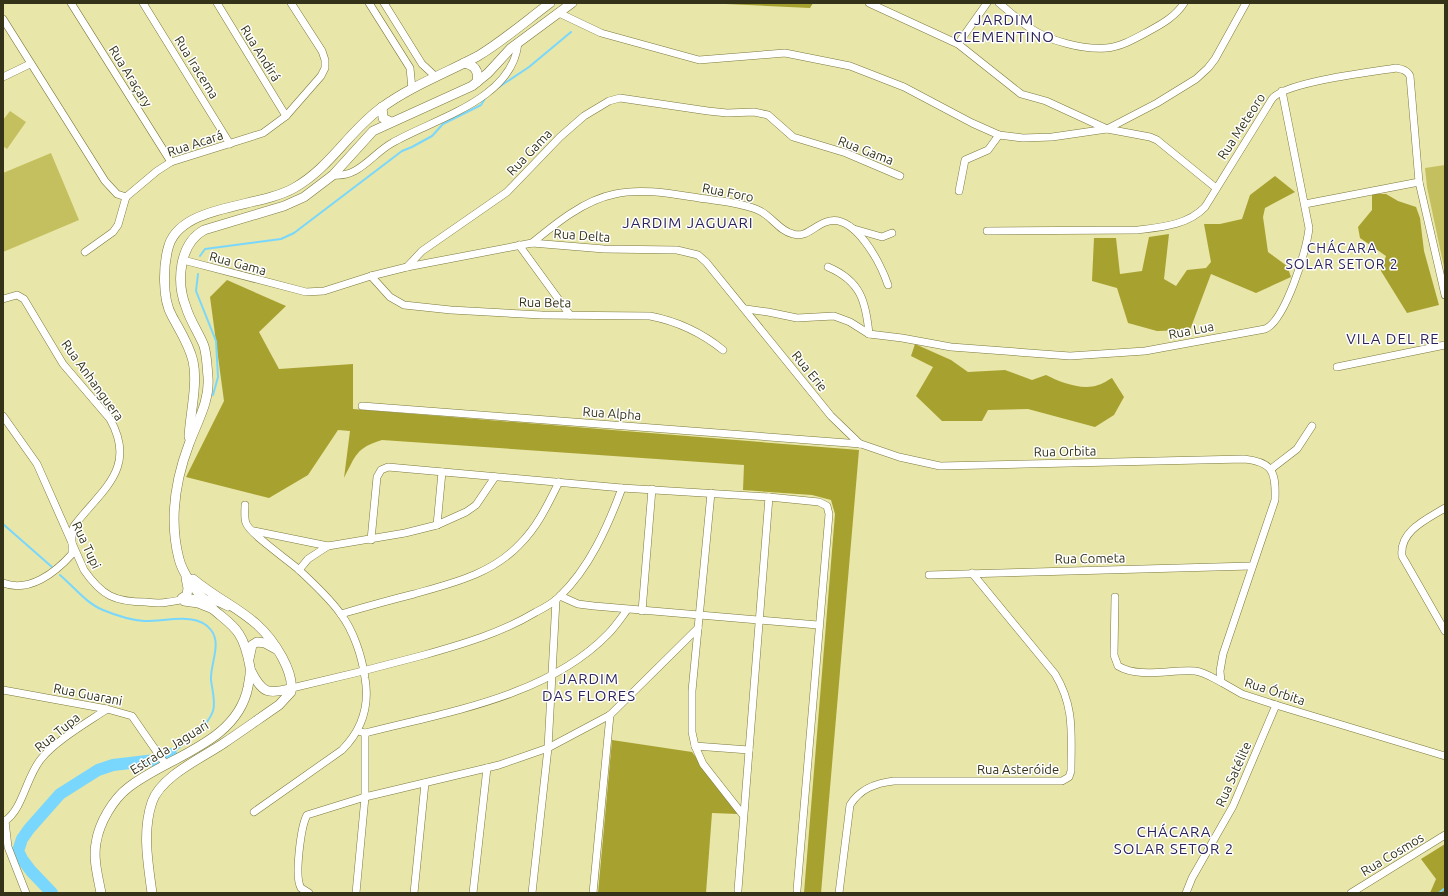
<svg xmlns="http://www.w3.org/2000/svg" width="1448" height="896" font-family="Ubuntu,sans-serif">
  <rect width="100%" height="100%" fill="#e8e6a8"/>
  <g fill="#c5c05f">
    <polygon points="10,111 26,122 7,149 3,146 3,120"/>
    <polygon points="51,153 79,220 3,252 3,173"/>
    <polygon points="1445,165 1445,272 1427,187 1425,168"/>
  </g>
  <g fill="#a7a130">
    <polygon points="704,3 813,3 810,8"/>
    <polygon points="1275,176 1295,192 1265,208 1263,217 1268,252 1287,266 1291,277 1256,293 1211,274 1190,330 1157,331 1128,323 1117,288 1092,281 1094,238 1116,238 1120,274 1142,271 1149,237 1169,234 1164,279 1176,286 1187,270 1206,268 1211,262 1204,224 1220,224 1242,219 1250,195"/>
    <polygon points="1372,194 1386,194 1398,201 1416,207 1420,218 1424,251 1439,305 1407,313 1381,271 1386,256 1360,238 1358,227 1372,210"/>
    <path d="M227,280L286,306L259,332L279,369L353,364V409L859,450L821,893H804L835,514L831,500L812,495L743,490L744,465L382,440C356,448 356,455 344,478L350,431L338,430L308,475L269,498L186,477L224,401L210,297Z"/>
    <path d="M915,344L951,360L968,372L1005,370L1032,380L1046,375C1060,382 1082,391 1098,385C1103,384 1108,380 1112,378L1124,397L1114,415L1095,427L1028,409L988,410L982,421H942L916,396L933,367L911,356Z"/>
    <polygon points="612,740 692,752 738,814 712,813 706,893 598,893"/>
    <polygon points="1445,844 1445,893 1430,893 1436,879 1421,859"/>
  </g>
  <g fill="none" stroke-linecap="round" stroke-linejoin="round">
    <g stroke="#79d7fd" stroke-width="2">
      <polyline points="499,87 529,67 571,32"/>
      <polyline points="200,256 205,249 281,239 294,233 402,151 412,147 432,136 443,124 481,105 486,97"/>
      <polyline points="198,274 196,291 216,341 218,377 213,395"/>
      <polyline points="3,524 52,567"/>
      <path d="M60,575C73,586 87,604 103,610C115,615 131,620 144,621C164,622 197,611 211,630C222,644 210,664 211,680C212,689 216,702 213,711C207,728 185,743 171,754"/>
      <polyline points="1439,893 1445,888"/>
    </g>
    <polyline stroke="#79d7fd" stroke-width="12" points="52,893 31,871 22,859 18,851 22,839 29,829 60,794 98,770 113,765 155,760 171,754"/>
    <g stroke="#7c793e" stroke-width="8">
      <g id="minor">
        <polyline points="71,3 171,162"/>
        <polyline points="143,3 230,144"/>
        <polyline points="217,3 286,116"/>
        <polyline points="369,3 410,68 412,89"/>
        <polyline points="384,3 422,64 436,77"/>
        <polyline points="869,3 958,44 1021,94 1046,101 1107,129 1150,137 1157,140 1216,188"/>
        <path d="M999,3C1009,11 1019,21 1030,28C1049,41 1084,50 1106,48C1121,47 1136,38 1149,31C1162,24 1176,16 1184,3"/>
        <polyline points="559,13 601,33 699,60 785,53 850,66 904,87 972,123 999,135 1023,138 1052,137 1107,129 1157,103 1196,79 1208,68 1215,59 1246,3"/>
        <polyline points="3,19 105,181 117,194 126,197 157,171 171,162 263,133 286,116 321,76 325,68 325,60 322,51 291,3"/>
        <polyline points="958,44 987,3"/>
        <polyline points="3,77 30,64"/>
        <path d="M333,175C359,178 372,154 392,143C433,119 513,100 518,43"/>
        <polyline points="959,191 965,160 988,150 999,135"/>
        <polyline points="1305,204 1419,182"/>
        <polyline points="854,229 882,237 892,233"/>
        <path d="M987,231L1138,230C1162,227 1188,225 1205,207L1272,99C1284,82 1372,72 1396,68C1402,69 1407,70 1410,76L1419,182L1445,295"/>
        <path d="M532,243C555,224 584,200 615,194C642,188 672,194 699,198C718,201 740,202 758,210C771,215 779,231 793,234C806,238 814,226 826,222C854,211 881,264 888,285"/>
        <polyline points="519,245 570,315"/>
        <polyline points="85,252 113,232 118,225 126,197"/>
        <polyline points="183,260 306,292 324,291 371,276 407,267 422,251 507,192 560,137 584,116 609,101 620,98 708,111 727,113 754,112 768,115 793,137 846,153 900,176"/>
        <polyline points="407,267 532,243 604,249 677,250 698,255 706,262 831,416 860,444"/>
        <path d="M828,267C861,281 866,302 869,334"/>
        <path d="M371,276L390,297L404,305L451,310L542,315L650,316C676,321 702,333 723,350"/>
        <path d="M3,299L17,295L24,299L63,364L110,419C138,469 101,490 74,526L72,531V554C55,573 29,593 3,583"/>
        <path d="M746,309L768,312L797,318L834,316L850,322L869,334L902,338L951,347L1070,356L1145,351L1265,329C1285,321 1307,250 1309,228L1282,91"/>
        <polyline points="1337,367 1445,345"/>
        <path d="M362,406L861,444L899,457L940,466L1244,459C1273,462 1276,472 1275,500L1223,654L1220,671L1221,682L1242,694L1276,705L1445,756"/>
        <path d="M3,416L37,464L84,570C102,596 115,602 146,602C154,603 160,604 168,602C179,601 189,597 201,598C210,599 220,603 228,607"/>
        <polyline points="1271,469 1297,449 1312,426"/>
        <polyline points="711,493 692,691 692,732 695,746 703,764 743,815"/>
        <path d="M245,505C245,510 244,518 246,523C250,534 288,560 298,569C311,581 330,599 340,613C354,631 362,657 365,678C370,707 362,730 342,750L254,812"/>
        <path d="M1445,508C1427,519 1399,531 1402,556L1445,631"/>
        <polyline points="437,525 442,472"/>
        <polyline points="254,531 328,546 405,533 437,525 466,512 476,505 495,477"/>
        <polyline points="371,540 377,477 381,470 388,467 622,488 769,497 819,502 827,506 829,514 797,890"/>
        <polyline points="299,570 308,559 328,546"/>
        <polyline points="929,575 1251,566"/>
        <polyline points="560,596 578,604 594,606 818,625"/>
        <path d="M1115,597L1114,655L1118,666C1140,679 1171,669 1195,671C1204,672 1213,678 1221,682"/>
        <polyline points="184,602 198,604 213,610"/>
        <polyline points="642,611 652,489"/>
        <path d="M341,614C365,607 390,600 414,594C453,583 492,574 520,544C538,526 548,504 559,482"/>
        <path d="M292,688C336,678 380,667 424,655C463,644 501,633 536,612C544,608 553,603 559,597C589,569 608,526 622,488"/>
        <polyline points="3,690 107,709 132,716 166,765"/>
        <path d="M358,731L365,733C446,712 547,697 608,634C615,627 621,618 627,610"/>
        <polyline points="695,746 749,750"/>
        <polyline points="3,820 5,821 8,847 26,893"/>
        <path d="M5,821C23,809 26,777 41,759C55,741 88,722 107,709"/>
        <polyline points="738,890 769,497"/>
        <path d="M309,893L301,888C294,877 301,826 307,815L365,797L499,765L548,748L610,715L698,628"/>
        <polyline points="356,893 365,797 365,733"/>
        <polyline points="414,893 425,783"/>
        <polyline points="473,893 487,768"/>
        <polyline points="532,893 548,748 556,600"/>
        <polyline points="593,893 610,715"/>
        <path d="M839,893L850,805C860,789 875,783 894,781H1062L1069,777L1071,771C1071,734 1075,707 1055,674L972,573"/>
        <polyline points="1186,893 1192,878 1233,806 1276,705"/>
        <polyline points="1351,893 1445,835"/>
      </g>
    </g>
    <g stroke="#7c793e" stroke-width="10">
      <g id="major">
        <path d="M464,63C475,65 479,71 477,82"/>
        <polyline points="382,107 383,118 391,122"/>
        <path d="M189,437C190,414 198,384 193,361C189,344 180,331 172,316C162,299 163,264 169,245C183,204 259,208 294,188C330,168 349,131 381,108C411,86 446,73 478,56C503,41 526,21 550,3"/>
        <polyline points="182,598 187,595 188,588 186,578"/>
        <polyline points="249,659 252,645 257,642 265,643 276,649"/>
        <path d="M251,671C262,693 268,695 292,688"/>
        <path d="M101,893C98,877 93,859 96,843C99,823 113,799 129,787C169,756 237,743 248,687C249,680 251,674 250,667C248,656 245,643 239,634C233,624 223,618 214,610C200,596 184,578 179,559C169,520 175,481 189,444C197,422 210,401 208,377C207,367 207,356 204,346C199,333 190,321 186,307C176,282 179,244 204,230L284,206L304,197L333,175L373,131L472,86L488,73L511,48L572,3"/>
        <path d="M152,893C148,863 142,832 152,802C161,776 202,758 224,743C242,731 260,718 279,705L291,692C293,680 288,668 282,657C259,614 228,608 193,579"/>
      </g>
    </g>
    <use href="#minor" stroke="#fff" stroke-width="7"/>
    <use href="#major" stroke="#fff" stroke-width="9"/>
  </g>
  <g text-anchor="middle" stroke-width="3" stroke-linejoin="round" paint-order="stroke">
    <g font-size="13" fill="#34331a" stroke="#fff">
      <text transform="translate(261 53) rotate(58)" y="5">Rua Andirá</text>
      <text transform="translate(197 67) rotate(58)" y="5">Rua Iracema</text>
      <text transform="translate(131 76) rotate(58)" y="5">Rua Araçary</text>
      <text transform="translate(1241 126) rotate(-57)" y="5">Rua Meteoro</text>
      <text transform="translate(195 143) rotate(-18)" y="5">Rua Acará</text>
      <text transform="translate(866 150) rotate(21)" y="5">Rua Gama</text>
      <text transform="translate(529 152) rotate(-46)" y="5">Rua Gama</text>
      <text transform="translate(728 192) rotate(11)" y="5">Rua Foro</text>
      <text transform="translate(582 235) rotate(4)" y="5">Rua Delta</text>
      <text transform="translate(238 263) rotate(15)" y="5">Rua Gama</text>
      <text transform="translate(545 302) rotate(1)" y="5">Rua Beta</text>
      <text transform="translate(1191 330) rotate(-11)" y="5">Rua Lua</text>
      <text transform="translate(810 371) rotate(51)" y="5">Rua Erie</text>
      <text transform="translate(93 380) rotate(54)" y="5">Rua Anhanguera</text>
      <text transform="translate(612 413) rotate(4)" y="5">Rua Alpha</text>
      <text transform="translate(1065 451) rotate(-1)" y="5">Rua Orbita</text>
      <text transform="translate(87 545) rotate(65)" y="5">Rua Tupi</text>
      <text transform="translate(1090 558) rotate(-1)" y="5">Rua Cometa</text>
      <text transform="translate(1275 691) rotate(18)" y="5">Rua Órbita</text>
      <text transform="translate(88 694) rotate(11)" y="5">Rua Guarani</text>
      <text transform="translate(57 732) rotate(-39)" y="5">Rua Tupa</text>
      <text transform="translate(169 747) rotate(-32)" y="5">Estrada Jaguari</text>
      <text x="1018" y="774">Rua Asteróide</text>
      <text transform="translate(1233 774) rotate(-66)" y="5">Rua Satélite</text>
      <text transform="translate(1392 854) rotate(-31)" y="5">Rua Cosmos</text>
    </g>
    <g font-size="14" letter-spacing="1" fill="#2c235d" stroke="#fff">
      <text x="1342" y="253">CHÁCARA<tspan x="1342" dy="16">SOLAR SETOR 2</tspan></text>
    </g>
    <g font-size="15" letter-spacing="1" fill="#2c235d" stroke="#fff">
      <text x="1004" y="25">JARDIM<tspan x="1004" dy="17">CLEMENTINO</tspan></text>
      <text x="688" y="228">JARDIM JAGUARI</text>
      <text x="1393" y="344">VILA DEL RE</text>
      <text x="589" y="684">JARDIM<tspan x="589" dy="17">DAS FLORES</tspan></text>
      <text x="1174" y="837">CHÁCARA<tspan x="1174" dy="17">SOLAR SETOR 2</tspan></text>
    </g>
  </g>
  <rect width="1448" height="896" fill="none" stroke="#34331a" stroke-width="8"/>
</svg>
